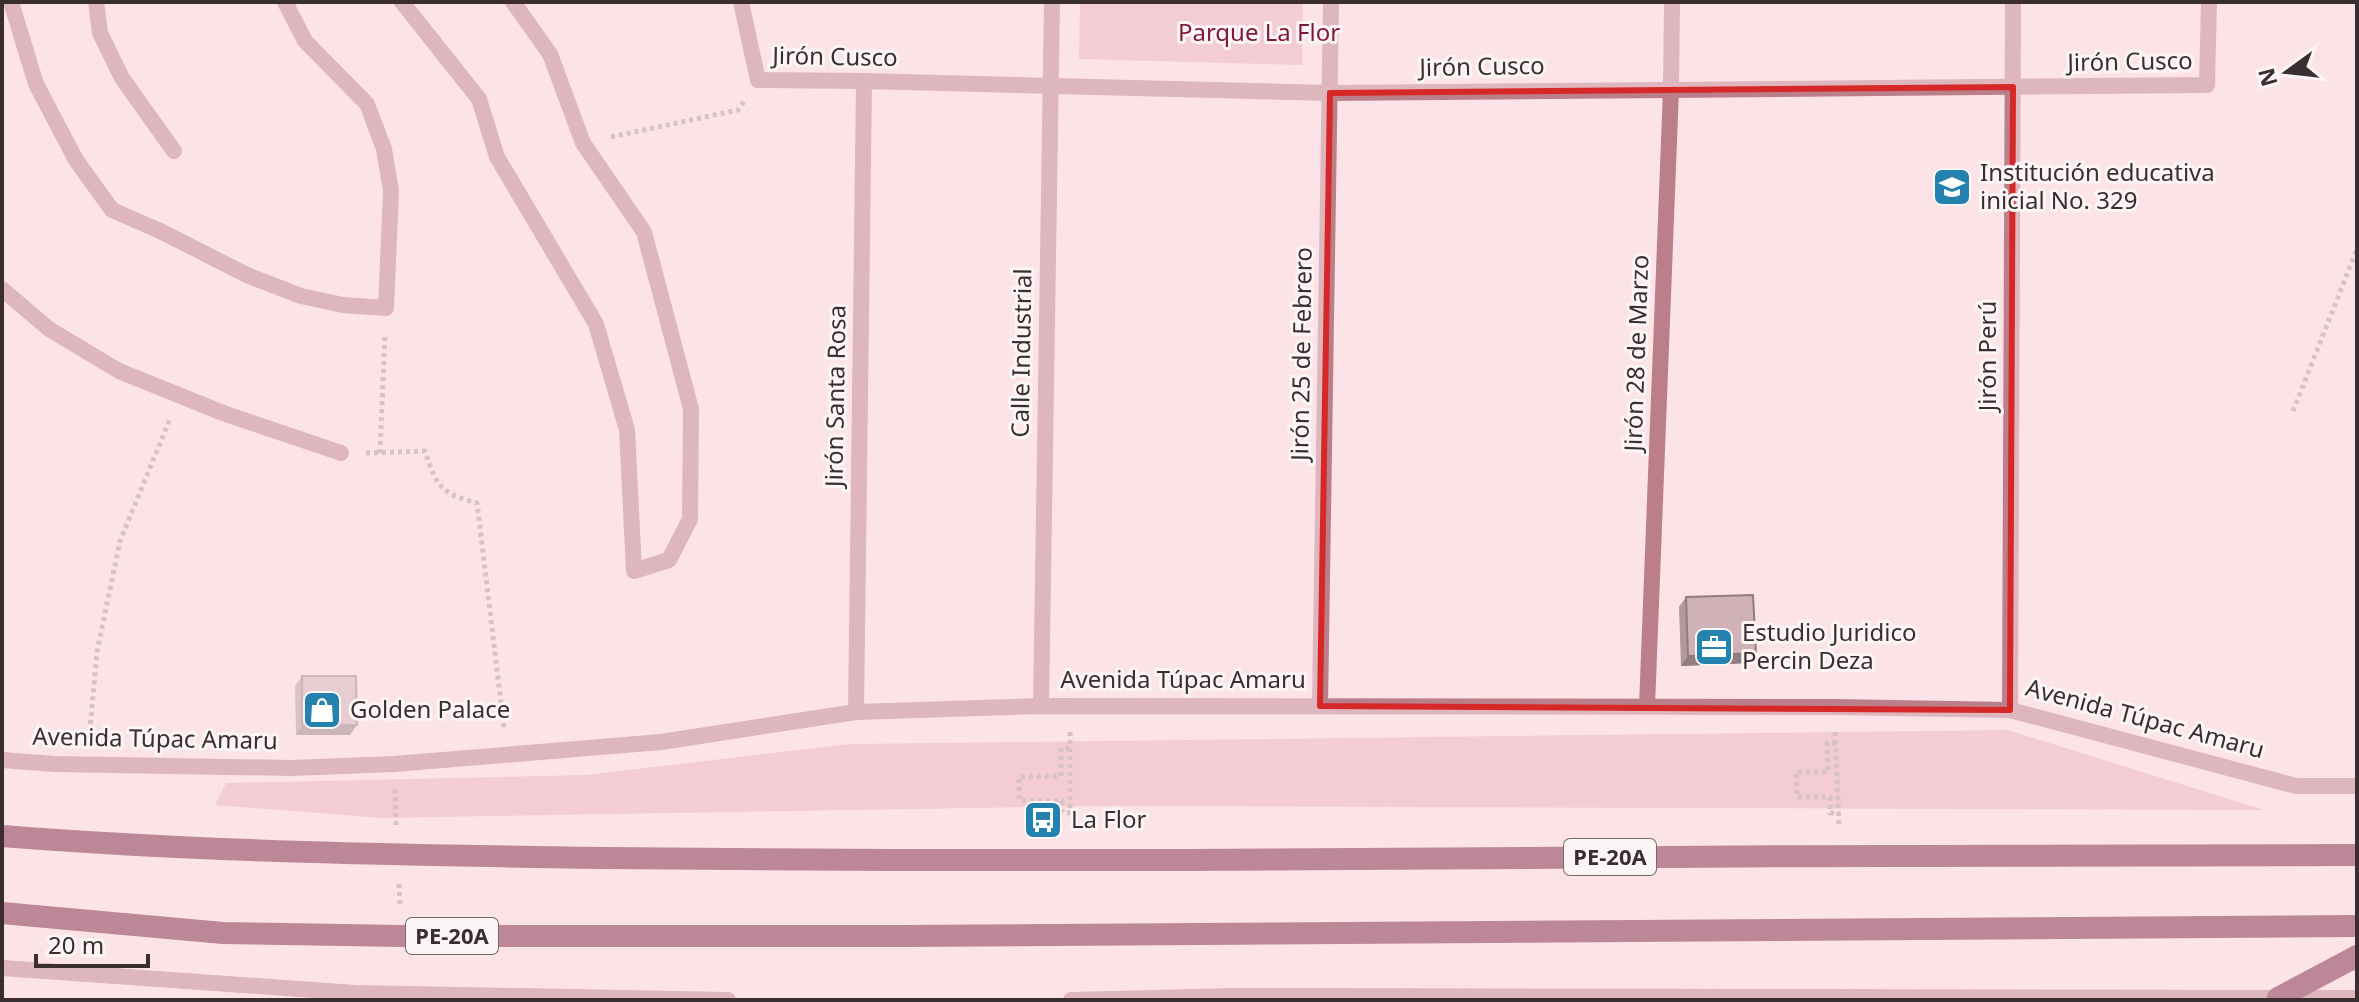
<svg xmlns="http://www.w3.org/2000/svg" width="2359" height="1002" font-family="'Noto Sans',sans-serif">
  <rect width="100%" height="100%" fill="#fce3e7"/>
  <g fill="#eab2bc">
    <polygon points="1080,2 1303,2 1302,65 1079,59"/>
    <polygon points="2008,730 2264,810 1089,806 381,818 215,805 226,783 586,775 849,744"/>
  </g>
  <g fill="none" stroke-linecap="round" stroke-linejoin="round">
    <g stroke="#ad999c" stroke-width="5" stroke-dasharray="4 4" stroke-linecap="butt">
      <polyline points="611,137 738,110 745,100"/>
      <polyline points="2293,411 2357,249"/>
      <path d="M366,453L425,451C437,487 440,493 477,503L504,728"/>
      <polyline points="380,453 385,333"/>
      <polyline points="1835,732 1839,826"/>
      <polyline points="89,740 97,652 120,541 170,419"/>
      <polyline points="1836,743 1827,743 1828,772 1796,772 1797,797 1830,797 1830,813 1839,813"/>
      <polyline points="1069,748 1061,748 1061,776 1019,777 1019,800 1062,801 1062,812 1070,813 1070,731"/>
      <polyline points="395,789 396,826"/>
      <polyline points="399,884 400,906"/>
    </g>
    <g stroke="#bb7f8a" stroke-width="16">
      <polyline points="11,2 36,84 76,160 112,210 158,230 249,276 301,296 343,305 386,308 391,191 384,149 367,104 305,41 285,2"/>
      <polyline points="96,2 100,33 122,78 174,151"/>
      <polyline points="402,2 479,99 497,157 596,324 627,430 634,571 669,560 690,519 691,409 644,232 583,143 550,54 513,2"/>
    </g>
    <g stroke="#bb7f8a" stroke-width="16">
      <polyline points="741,2 758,80 864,81 1330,93 2207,85 2209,2"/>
      <polyline points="2,289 49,329 119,371 223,413 341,453"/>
      <polyline points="1041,706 1052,2"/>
      <polyline points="1320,706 1331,2"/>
      <polyline points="1647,706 1671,90 1672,2"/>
      <polyline points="2010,710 2013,2"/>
      <polyline points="856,712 864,81"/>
      <polyline points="2,760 55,764 292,768 394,764 661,742 856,712 1041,706 1835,707 2010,710 2296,786 2357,786"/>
      <polyline points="2279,998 2357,998"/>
    </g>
    <g stroke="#bb7f8a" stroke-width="16">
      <polyline points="2,968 355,993 728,1000"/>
      <polyline points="1071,1000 1235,996 2278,998"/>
    </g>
    <g stroke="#701834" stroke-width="22">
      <path d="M2,836C203,852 404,855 605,858C798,860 992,861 1185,860C1576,857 1966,855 2357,855"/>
      <polyline points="2,913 223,933 401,936 903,936 2357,926"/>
      <polyline points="2278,998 2357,956"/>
    </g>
  </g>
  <g fill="#b2989d">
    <polygon points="1686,597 1756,653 1749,663 1681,666 1679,607"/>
    <polygon points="302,676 350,735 296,735 295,686"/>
  </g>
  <g fill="#917c7f">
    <polygon points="1756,653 1749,663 1681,666 1688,656"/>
    <polygon points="357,725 350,735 296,735 302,726"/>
  </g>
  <g fill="#cfb1b6" stroke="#917c7f" stroke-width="2">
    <polygon points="1753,595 1756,653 1688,656 1686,597"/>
    <polygon points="302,676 356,676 357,725 302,726"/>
  </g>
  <path d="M0 0H2359V1002H0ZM2013,87L2010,710L1320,706L1330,93Z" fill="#fce3e7" fill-opacity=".55" fill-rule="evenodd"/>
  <path fill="none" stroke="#d62828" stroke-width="6" stroke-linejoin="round" d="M2013,87L2010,710L1320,706L1330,93Z"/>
  <defs>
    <g id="school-square" transform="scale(2)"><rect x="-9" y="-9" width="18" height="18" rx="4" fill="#2482ae" stroke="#fcf5f6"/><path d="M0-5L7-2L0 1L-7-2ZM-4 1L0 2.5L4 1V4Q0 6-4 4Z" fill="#fff"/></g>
    <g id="office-square" transform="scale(2)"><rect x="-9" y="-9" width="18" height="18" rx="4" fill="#2482ae" stroke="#fcf5f6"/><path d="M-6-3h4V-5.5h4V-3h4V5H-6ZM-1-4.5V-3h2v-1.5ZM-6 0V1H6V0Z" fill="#fff"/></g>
    <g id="shop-square" transform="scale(2)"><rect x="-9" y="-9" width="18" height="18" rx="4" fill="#2482ae" stroke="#fcf5f6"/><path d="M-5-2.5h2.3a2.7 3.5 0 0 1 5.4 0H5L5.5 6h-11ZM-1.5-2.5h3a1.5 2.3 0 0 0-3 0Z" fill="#fff"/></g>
    <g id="bus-square" transform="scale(2)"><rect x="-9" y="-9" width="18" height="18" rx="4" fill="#2482ae" stroke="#fcf5f6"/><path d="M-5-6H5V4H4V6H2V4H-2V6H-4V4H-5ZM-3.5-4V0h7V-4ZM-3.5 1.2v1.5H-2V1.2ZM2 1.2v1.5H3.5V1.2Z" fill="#fff"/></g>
  </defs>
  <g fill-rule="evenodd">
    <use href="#school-square" x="1952" y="187"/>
    <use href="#office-square" x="1714" y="647"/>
    <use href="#shop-square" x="322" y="710"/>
    <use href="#bus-square" x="1043" y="820"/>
  </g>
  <g text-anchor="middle" stroke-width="6" stroke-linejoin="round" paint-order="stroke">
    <g fill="#fcf5f6" stroke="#746a6b" stroke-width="2">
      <rect x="1564" y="839" width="92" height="36" rx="6"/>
      <rect x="406" y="918" width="92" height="36" rx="6"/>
    </g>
    <g font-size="22" font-weight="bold" fill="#3a2e30">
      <text x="1610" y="865">PE-20A</text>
      <text x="452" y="944">PE-20A</text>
    </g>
    <g font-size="24" fill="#7f173a" stroke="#fcf5f6">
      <text x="1259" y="41">Parque La Flor</text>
    </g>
    <g font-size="24" fill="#3a2e30" stroke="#fcf5f6">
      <text transform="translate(835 57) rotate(1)" y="8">Jirón Cusco</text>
      <text transform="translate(2130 62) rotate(-1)" y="8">Jirón Cusco</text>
      <text transform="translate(1482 67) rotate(-1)" y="8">Jirón Cusco</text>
      <text transform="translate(1022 353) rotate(-89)" y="8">Calle Industrial</text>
      <text transform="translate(1637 353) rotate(-88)" y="8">Jirón 28 de Marzo</text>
      <text transform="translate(1302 354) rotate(-89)" y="8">Jirón 25 de Febrero</text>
      <text transform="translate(1988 356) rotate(-90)" y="8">Jirón Perú</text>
      <text transform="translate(836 396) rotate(-89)" y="8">Jirón Santa Rosa</text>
      <text x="1183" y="688">Avenida Túpac Amaru</text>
      <text transform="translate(2145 719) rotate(15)" y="8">Avenida Túpac Amaru</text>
      <text transform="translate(155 739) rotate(1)" y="8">Avenida Túpac Amaru</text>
    </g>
    <g font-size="24" fill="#3a2e30" stroke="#fcf5f6" text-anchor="start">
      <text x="1980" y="181">Institución educativa<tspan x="1980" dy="28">inicial No. 329</tspan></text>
      <text x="1742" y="641">Estudio Juridico<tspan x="1742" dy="28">Percin Deza</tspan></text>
      <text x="350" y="718">Golden Palace</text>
      <text x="1071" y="828">La Flor</text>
    </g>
  </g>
  <rect width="2359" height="1002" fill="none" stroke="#3a2e30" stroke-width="8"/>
  <g transform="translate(2287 72) rotate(255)" stroke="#fcf5f6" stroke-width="6" paint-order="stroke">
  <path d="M0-6L14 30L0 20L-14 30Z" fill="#3a2e30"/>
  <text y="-12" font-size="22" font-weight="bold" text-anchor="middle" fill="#3a2e30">N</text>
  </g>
  <path d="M36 954v12h112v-12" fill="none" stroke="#3a2e30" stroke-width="4"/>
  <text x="48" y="954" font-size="24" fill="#3a2e30" stroke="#fcf5f6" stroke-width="6" paint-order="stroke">20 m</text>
</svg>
